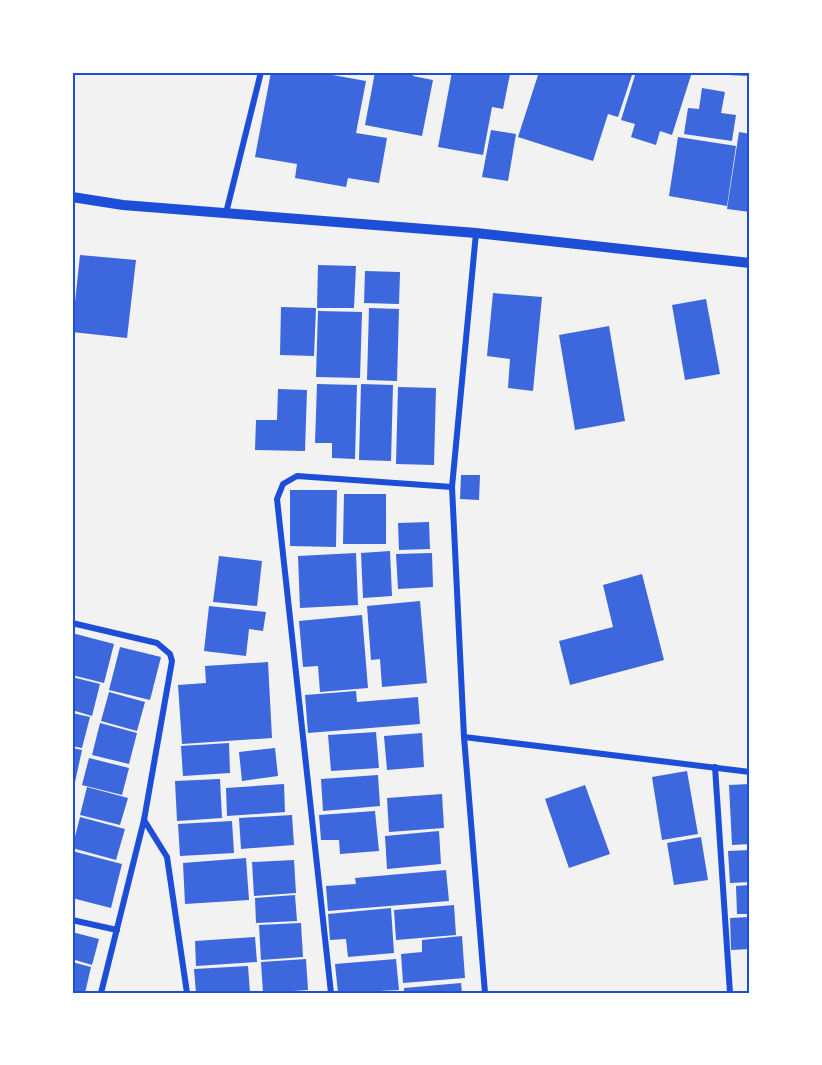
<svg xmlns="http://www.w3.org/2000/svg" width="822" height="1065" font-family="'IBM Plex Serif',serif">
  <rect width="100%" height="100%" fill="#f2f2f2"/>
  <g fill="#3d67dc">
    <polygon points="271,72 316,72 366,81 356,133 387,138 379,183 348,178 346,187 295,178 297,164 255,157"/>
    <polygon points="375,72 414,72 413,76 433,80 422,136 365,125"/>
    <polygon points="452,72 497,72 510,74 503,109 492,107 483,155 438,147"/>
    <polygon points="539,72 633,72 618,117 608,114 593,161 518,137"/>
    <polygon points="636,72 692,72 672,135 660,131 656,145 631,137 635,124 621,120"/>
    <polygon points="728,72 750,72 750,76 728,75"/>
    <polygon points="702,88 725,92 721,113 736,115 732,141 684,134 688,108 699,109"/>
    <polygon points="491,130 516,134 508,181 482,177"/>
    <polygon points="739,132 750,134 750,212 727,209"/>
    <polygon points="678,137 736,146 727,206 669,196"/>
    <polygon points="80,255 136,260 127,338 72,332 72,302 75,302"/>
    <polygon points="318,265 356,266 354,308 317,308"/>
    <polygon points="365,271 400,272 399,304 364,303"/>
    <polygon points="493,293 542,297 533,391 508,388 510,359 487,356"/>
    <polygon points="706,299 720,374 685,380 672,305"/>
    <polygon points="281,307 316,308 314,356 280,355"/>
    <polygon points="369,308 399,309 397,381 367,380"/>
    <polygon points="318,311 362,312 360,378 316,377"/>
    <polygon points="609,326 625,421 575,430 559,335"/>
    <polygon points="317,384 357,385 355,459 332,458 332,443 315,443"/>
    <polygon points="361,384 393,385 391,461 359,460"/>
    <polygon points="398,387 436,388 434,465 396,464"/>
    <polygon points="278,389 307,390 305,451 255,450 256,420 277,420"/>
    <polygon points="461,475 480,475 479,500 460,499"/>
    <polygon points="290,490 337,490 336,547 290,546"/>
    <polygon points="344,494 386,494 386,544 343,544"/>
    <polygon points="429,522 430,549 399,550 398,523"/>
    <polygon points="390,551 392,596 363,598 361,553"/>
    <polygon points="356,553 358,605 300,608 298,556"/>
    <polygon points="432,553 433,587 398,589 396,554"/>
    <polygon points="219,556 262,561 257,606 213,602"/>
    <polygon points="642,574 664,660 570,685 559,641 613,627 603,585"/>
    <polygon points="420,601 427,683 382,687 380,659 371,660 367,606"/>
    <polygon points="209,606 266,612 263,631 249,629 246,656 204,651"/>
    <polygon points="362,615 368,688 320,692 318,666 303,667 299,621"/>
    <polygon points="72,633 114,644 104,683 72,675"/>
    <polygon points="120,647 161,657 150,700 109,690"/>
    <polygon points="268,662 272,738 182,744 178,685 206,683 205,666"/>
    <polygon points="72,677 100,684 92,716 72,710"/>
    <polygon points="356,691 357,702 418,697 420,724 308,733 305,695"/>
    <polygon points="109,692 145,702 137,731 101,721"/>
    <polygon points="72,713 90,717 82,748 72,746"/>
    <polygon points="100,723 137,733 129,764 92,755"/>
    <polygon points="376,732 379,768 331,771 328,735"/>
    <polygon points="422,733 424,767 387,770 384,736"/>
    <polygon points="229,743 230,773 183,776 181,746"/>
    <polygon points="72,748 82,750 75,782 72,781"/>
    <polygon points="275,748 278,776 242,781 239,752"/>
    <polygon points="89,758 129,768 122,795 82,785"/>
    <polygon points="687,771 698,834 662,840 652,777"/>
    <polygon points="378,775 380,806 323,811 321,779"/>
    <polygon points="220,779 222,818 177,821 175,781"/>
    <polygon points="284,784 285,812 227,816 226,788"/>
    <polygon points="750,784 750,844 732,845 729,785"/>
    <polygon points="585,785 610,854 569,868 545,799"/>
    <polygon points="87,787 128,798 120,825 80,815"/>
    <polygon points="442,794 444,828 389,832 387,798"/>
    <polygon points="375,811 379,851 340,854 339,840 321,840 319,815"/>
    <polygon points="292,815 294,845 241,849 239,818"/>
    <polygon points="80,817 125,829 116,860 72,848"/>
    <polygon points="232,821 234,853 180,856 178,824"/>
    <polygon points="439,831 441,864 387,869 385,836"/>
    <polygon points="701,837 708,880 674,885 667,843"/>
    <polygon points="750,850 750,882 730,883 728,851"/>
    <polygon points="72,851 122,864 111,908 72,898"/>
    <polygon points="246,858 249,900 185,904 183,863"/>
    <polygon points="294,860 296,893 254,896 252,862"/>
    <polygon points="446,870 449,901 328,911 326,886 356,884 355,878"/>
    <polygon points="750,885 750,914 737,914 736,886"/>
    <polygon points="295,895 297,921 256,923 255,898"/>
    <polygon points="454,905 456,935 396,940 394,910"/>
    <polygon points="391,908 394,953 348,957 346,939 330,940 328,914"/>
    <polygon points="750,917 750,949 731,950 730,918"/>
    <polygon points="301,923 303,957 261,960 259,925"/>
    <polygon points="72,932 99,939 92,965 72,959"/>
    <polygon points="462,936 465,978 403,983 401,954 422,952 422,940"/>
    <polygon points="255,937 257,962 196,966 195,941"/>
    <polygon points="306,959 308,990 263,993 261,962"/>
    <polygon points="396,959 399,990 338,993 335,964"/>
    <polygon points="72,962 91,967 85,993 72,993"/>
    <polygon points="248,966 250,993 196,993 194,969"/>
    <polygon points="461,983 462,993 404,993 404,988"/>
  </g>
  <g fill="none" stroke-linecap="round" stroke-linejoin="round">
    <g stroke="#1d4ed8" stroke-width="6">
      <polyline points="226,213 261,72"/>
      <polyline points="476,233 452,487 464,737 485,993"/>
      <polyline points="72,623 157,643 170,654 172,661 144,820 101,993"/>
      <polyline points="464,737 750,772"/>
      <polyline points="715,767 730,993"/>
      <polyline points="144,820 167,857 187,993"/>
      <polyline points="72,920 117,930"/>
      <polyline points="331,993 277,499 283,484 297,476 452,487"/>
    </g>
    <polyline stroke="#1d4ed8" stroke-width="10" points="72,197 123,205 476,233 750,263"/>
  </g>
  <rect width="822" height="1065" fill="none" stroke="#ffffff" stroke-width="147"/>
  <rect x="74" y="74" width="674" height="918" fill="none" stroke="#1d4ed8" stroke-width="2"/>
</svg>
